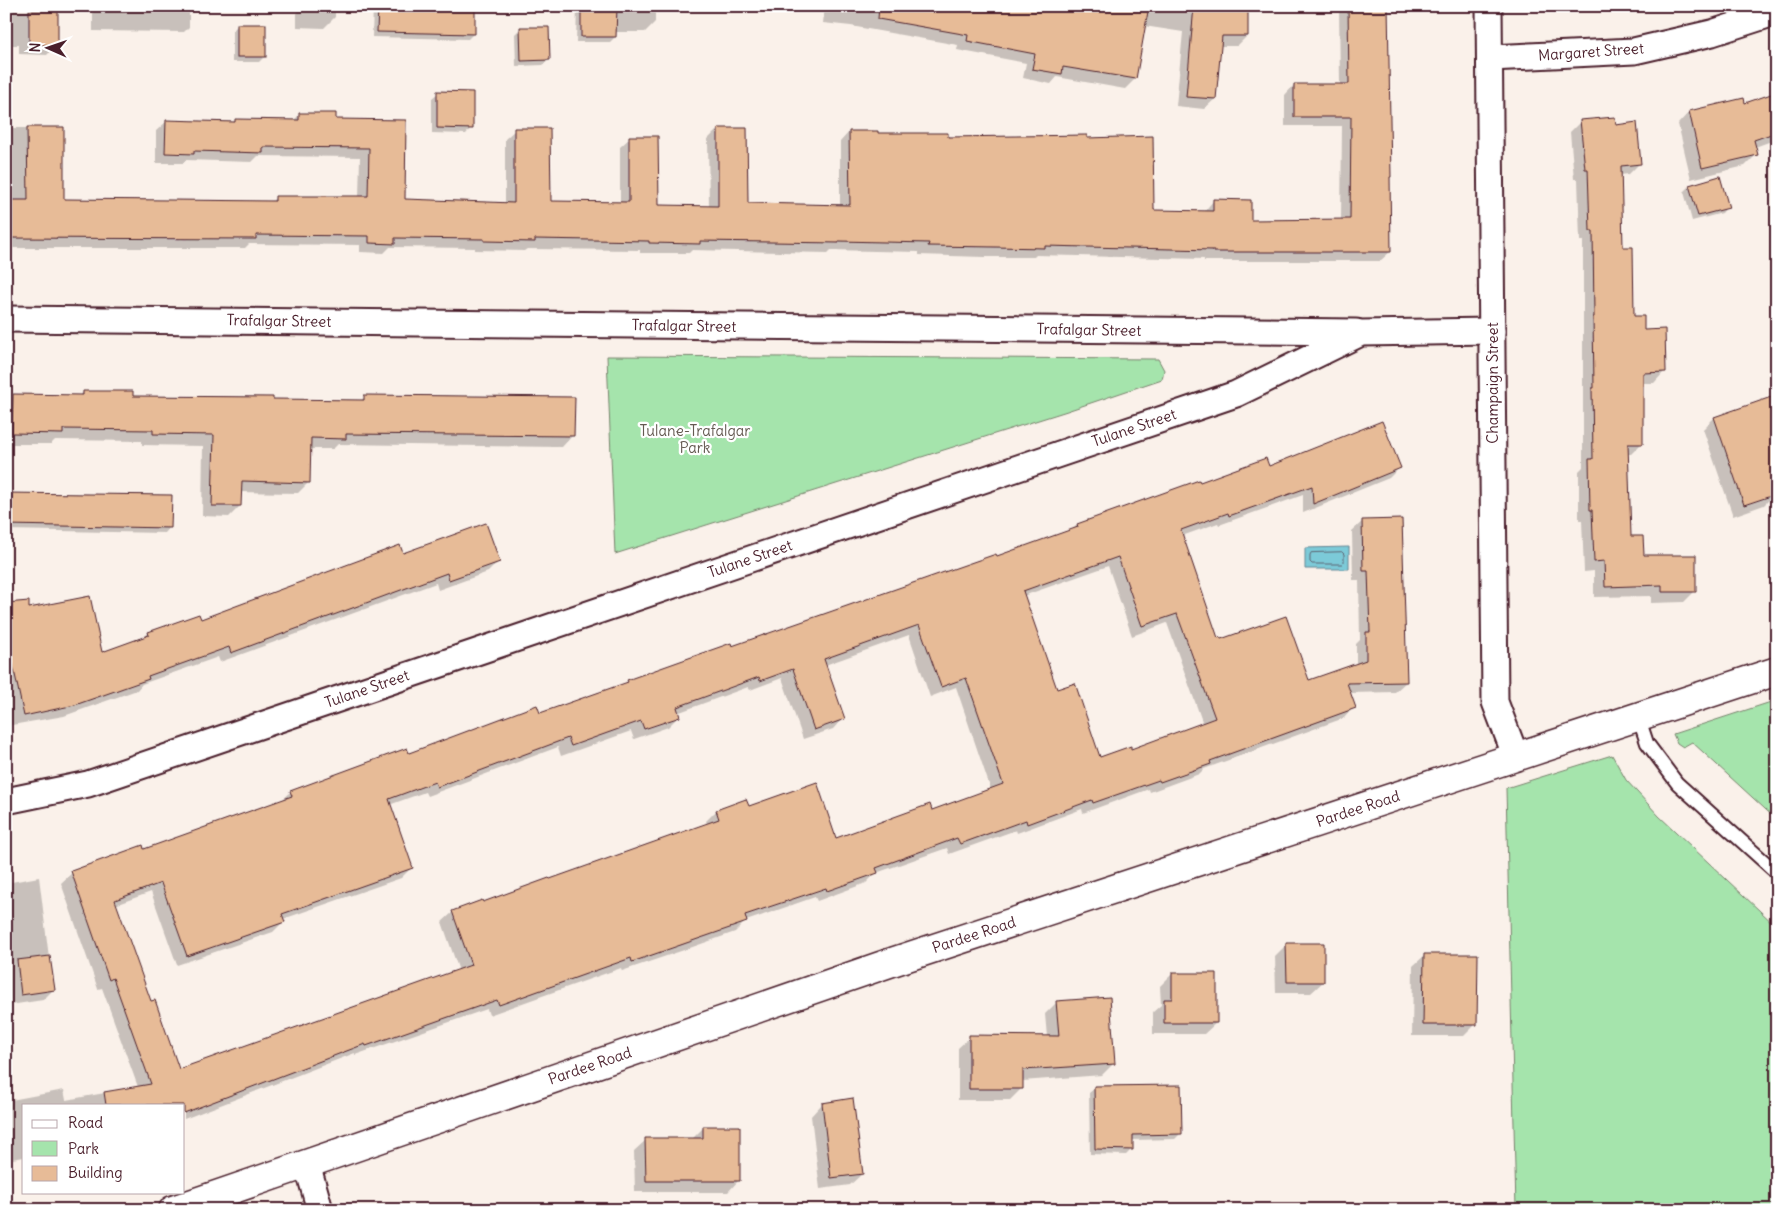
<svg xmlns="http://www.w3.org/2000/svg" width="1783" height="1216" font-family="Delius,sans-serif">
  <rect width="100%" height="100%" fill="#faf1ea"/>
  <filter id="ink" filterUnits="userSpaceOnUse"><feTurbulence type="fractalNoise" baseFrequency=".02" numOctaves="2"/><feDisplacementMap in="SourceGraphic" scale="10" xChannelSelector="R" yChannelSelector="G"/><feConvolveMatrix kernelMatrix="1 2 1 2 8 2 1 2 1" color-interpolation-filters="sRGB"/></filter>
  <g filter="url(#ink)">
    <g fill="#a5e4ac" stroke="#78826c">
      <polygon points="607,356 1158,359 1164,370 1162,379 1067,411 615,554"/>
      <polygon points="1777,700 1777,820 1692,742 1683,747 1677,743 1673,734"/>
      <polygon points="1612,755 1626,780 1659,816 1777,927 1777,1210 1516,1210 1506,788"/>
    </g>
    <polygon fill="#7bcad8" stroke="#678693" points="1349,547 1349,569 1305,569 1305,548"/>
    <g fill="#0003" fill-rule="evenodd">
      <polygon points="93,6 189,6 189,27 184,32 93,31"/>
      <polygon points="297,6 335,6 335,17 324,28 297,27"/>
      <polygon points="373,6 474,6 474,33 468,39 372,37"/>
      <polygon points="577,6 655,6 655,22 645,32 615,32 615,37 610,42 576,42"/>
      <polygon points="825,6 1247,6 1247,36 1237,46 1219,46 1215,99 1204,109 1176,106 1183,32 1144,26 1135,79 1125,89 1057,77 1051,84 1023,78 1026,63 957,50 958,45 851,26 823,23"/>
      <polygon points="1339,6 1387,6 1390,252 1380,261 1204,261 1204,259 1036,255 1034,257 984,257 919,255 919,252 831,250 828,253 692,250 689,253 640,253 640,250 527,249 524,251 475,250 475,248 390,247 384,253 360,252 360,245 249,244 245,248 6,248 6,128 62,128 63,201 271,202 276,197 359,198 360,157 258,156 252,162 186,160 183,163 156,163 156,131 166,122 233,123 235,121 293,121 300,114 334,120 405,121 403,200 505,204 505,139 515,130 550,202 620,203 620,147 630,138 658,206 709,207 708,139 718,129 747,204 840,206 840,142 849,132 947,138 1086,139 1152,211 1204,212 1213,201 1250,222 1341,220 1342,126 1285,126 1285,95 1294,85 1340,85"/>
      <polygon points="6,11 57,11 57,44 47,55 19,54 19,45 6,45"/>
      <polygon points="238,25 264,57 259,62 232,62 232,31"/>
      <polygon points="521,28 549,60 543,65 516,66 515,34"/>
      <polygon points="438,93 471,128 466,134 432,133 432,98"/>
      <polygon points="1777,93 1777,139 1755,147 1757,154 1745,166 1691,179 1678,124 1689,112 1744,104"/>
      <polygon points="1581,121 1615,126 1640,163 1629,174 1620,175 1622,249 1633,317 1643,331 1664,372 1654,383 1642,383 1642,443 1631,454 1627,454 1629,537 1643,557 1694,592 1684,602 1651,603 1651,596 1594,597 1594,571 1584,572 1582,520 1579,520 1579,471 1583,467 1583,241 1580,241 1578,179 1574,179 1570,132"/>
      <polygon points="1690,186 1727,207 1722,213 1692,221 1684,192"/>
      <polygon points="83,392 132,397 272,400 360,401 365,397 573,435 562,447 338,444 333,449 310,449 309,482 298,493 240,492 240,506 229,517 202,516 203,446 142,445 142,441 55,440 51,444 6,444 6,397 79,397"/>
      <polygon points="1777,396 1776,493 1764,505 1733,516 1703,429 1714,418"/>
      <path d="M1268,468H1399L1389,478L1303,513V495L1219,525L1218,523L1182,536L1218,640L1308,682L1356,665V644L1360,640L1359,580H1353L1352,531L1363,521L1406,682L1395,692L1349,693L1354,707L1344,718L1204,769L1199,774L1150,792L1149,789L1083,813L1082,809L1017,833L1016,830L949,854L947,848L876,873L866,883L817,901L815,897L746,921L735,932L684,950L622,971L621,968L489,1015L487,1009L355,1055V1053L184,1119V1105H24V1157L12,1159L6,1162V1101L64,1090L66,1100L138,1087L102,988L98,989L61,883L72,873L143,850L281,801L291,792L540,715L624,685L628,681L732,648L996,558L1072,530L1077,525L1198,481L1199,484ZM1108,566L1132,636L1167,623L1203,724L1131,750L1100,758L1056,691L1023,596ZM909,635L930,697L956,687L991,790L931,812L836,839L748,808L716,811L706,821L707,824L482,904L453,912L442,922L459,971L178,1071L151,1003L115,905L151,892L177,965L273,932L283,922V919L401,878L411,868L389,805L425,792L427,796L558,747L561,756L631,731L634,739L668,727L679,716L677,713L748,687L750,690L782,678L803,739L833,729L843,718L825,665Z"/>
      <polygon points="6,494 170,527 165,533 6,530"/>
      <polygon points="402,554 499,561 488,572 438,590 436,583 220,662 218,657 142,684 137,690 64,716 6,726 6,605 28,610 101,653 144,638 148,633 200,621"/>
      <polygon points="39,877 53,990 43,1000 10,1005 6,969 6,883"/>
      <polygon points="1286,945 1323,982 1311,993 1276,993 1275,956"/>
      <polygon points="1425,955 1476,1024 1464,1036 1412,1036 1413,966"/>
      <polygon points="1172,974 1216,1023 1204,1034 1153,1034 1153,1012 1161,1005 1160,986"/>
      <polygon points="1057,1002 1114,1063 1102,1075 1022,1081 1022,1088 1010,1100 958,1100 958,1048 970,1037 1047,1037 1045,1014"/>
      <polygon points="1095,1088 1180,1134 1175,1139 1131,1140 1132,1149 1126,1155 1090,1154 1089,1093"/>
      <polygon points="822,1104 862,1174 850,1185 820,1189 811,1116"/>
      <polygon points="703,1128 739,1180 728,1192 635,1192 634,1151 646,1140 692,1139"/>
    </g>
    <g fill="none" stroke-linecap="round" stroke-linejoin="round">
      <polygon stroke="#5e6370" stroke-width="1" points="1342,552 1344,554 1344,562 1342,564 1312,564 1310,562 1310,555 1311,553"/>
    </g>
    <g fill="#e7bb97" stroke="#4a1f2b" fill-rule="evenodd">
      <polygon points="378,6 475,6 475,34 377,32"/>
      <polygon points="581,6 617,6 616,37 581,37"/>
      <polygon points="879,6 1149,6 1136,79 1063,67 1062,74 1032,69 1035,54 967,41 968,35 878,19"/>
      <polygon points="1194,6 1248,6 1248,36 1222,36 1216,99 1186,97"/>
      <polygon points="1348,6 1388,6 1391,177 1390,177 1391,252 1213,252 1213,250 1045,246 1045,248 995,247 928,246 929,243 839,241 839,243 700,241 700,244 649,243 649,241 535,239 535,242 484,241 484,239 395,238 395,244 369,243 369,236 256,235 256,239 6,238 6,200 28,200 27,127 64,127 64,199 275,201 275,196 368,196 369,148 263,147 263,153 194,151 194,154 165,153 166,120 235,122 235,119 299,120 299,113 336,113 336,119 406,120 405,199 514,203 514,128 550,128 551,201 629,202 629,136 658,136 659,205 718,206 718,128 747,128 748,203 850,205 849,131 878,131 878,133 948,133 948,137 1087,135 1087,138 1153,136 1154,210 1213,211 1213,199 1251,200 1251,220 1350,219 1351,117 1294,117 1294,84 1349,84"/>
      <rect x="29" y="10" width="29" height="35"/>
      <rect x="237" y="24" width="29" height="33"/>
      <polygon points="520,27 549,27 550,60 521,61"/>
      <polygon points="437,91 473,92 473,129 437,128"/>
      <polygon points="1777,92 1777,132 1754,140 1758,155 1702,168 1689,111 1744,98 1745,103"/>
      <polygon points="1615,117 1616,125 1637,122 1641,164 1621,166 1623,247 1633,247 1634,316 1644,316 1644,330 1665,329 1666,372 1643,373 1643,444 1628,444 1631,536 1643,536 1644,555 1696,555 1696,592 1662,592 1662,585 1605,587 1604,561 1594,562 1592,510 1590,510 1589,459 1593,459 1592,388 1594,388 1593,317 1594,317 1593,231 1590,231 1588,169 1585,169 1580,120"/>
      <polygon points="1720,176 1729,208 1698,216 1689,185"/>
      <polygon points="83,391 133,391 133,396 273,397 273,399 364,400 364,395 575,397 574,436 346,434 346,439 311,438 310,483 242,481 241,506 212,506 214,435 153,434 153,430 63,429 63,434 12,433 13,394 83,395"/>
      <polygon points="1777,395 1777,494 1744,505 1714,417"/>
      <path d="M1382,421L1401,468L1313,504L1312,486L1229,516L1228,513L1181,530L1218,638L1220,637L1221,639L1286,616L1309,680L1366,660V632H1370L1368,571H1363L1362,520L1402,519L1407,682L1347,683L1356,708L1210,761L1211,764L1160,782L1159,780L1093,803L1092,800L1027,824L1026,820L960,844L957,838L876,868L878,873L827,891L826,888L745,915L747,922L695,940L632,962L631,958L499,1005L497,1000L366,1046L365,1044L184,1113V1105H106L104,1092L151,1084L113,978L109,980L71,871L143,845L144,849L292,796L290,791L407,748L409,753L537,705L540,713L628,682L627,680L731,643L732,646L996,554L997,556L1078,527L1077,524L1199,480L1200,482L1266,458L1269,466ZM1118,557L1142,626L1177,614L1215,718L1131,749V746L1100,757L1075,683L1057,689L1023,591ZM919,625L941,687L966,678L1003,784L932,810L930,804L836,838L817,782L749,806L746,799L716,810L719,819L550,879L549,878L483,902L482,900L452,911L471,965L179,1069L155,1000L151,1001L115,900L161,883L187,956L285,922L282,914L413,868L389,799L435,782L437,787L568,738L571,746L641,721L644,729L680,717L677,707L759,677L760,681L793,669L814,730L845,719L824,659Z"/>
      <polygon points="6,493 172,495 171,528 6,525"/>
      <polygon points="486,523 500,562 449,580 447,573 231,653 229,647 148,676 149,679 75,705 24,716 6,633 6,603 29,601 29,608 90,596 102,652 149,635 148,632 199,614 201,619 400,545 403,553"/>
      <polygon points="1286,943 1324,943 1324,982 1287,982"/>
      <polygon points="1424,954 1478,954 1477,1025 1423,1025"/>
      <polygon points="50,956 55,990 21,995 17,960"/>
      <polygon points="1172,973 1217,973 1217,1023 1164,1023 1164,999 1172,999"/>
      <polygon points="1110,997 1115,1064 1023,1070 1023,1089 969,1089 969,1035 1059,1036 1056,1001"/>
      <polygon points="1181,1085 1182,1134 1133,1135 1133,1150 1095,1149 1094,1086"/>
      <polygon points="853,1098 863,1174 831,1178 822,1103"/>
      <polygon points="703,1126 740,1126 740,1181 646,1181 645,1138 703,1138"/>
    </g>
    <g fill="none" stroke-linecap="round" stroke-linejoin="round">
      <g stroke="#4a1f2b" stroke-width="16">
        <polyline id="service" points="1638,716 1647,743 1677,783 1777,873"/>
      </g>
      <g stroke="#4a1f2b" stroke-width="29">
        <g id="minor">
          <polyline points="1489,6 1495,702 1516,757"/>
          <polyline points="1490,58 1634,51 1712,33 1777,12"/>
          <polyline points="6,319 1356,332"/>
          <polyline points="6,801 88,784 1236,394 1361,333 1492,331"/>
          <polyline points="307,1164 320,1210"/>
        </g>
      </g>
      <g stroke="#4a1f2b" stroke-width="31">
        <polyline id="secondary" points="173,1210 895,961 1777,671"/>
      </g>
      <use href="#service" stroke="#fff" stroke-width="12"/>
      <use href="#minor" stroke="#fff" stroke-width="25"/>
      <use href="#secondary" stroke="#fff" stroke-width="28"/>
    </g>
  </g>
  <g text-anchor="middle" stroke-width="4.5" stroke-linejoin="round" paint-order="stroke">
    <g font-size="15" fill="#4a1f2b" stroke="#fff">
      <text transform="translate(1591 52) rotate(-4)" y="5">Margaret Street</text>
      <text transform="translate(279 321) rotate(1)" y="5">Trafalgar Street</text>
      <text transform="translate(684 326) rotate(1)" y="5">Trafalgar Street</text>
      <text transform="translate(1089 330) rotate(1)" y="5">Trafalgar Street</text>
      <text transform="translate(1493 383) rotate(-90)" y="5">Champaign Street</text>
      <text transform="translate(1134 428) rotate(-19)" y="5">Tulane Street</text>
      <text transform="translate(750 559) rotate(-19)" y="5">Tulane Street</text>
      <text transform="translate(367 689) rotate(-19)" y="5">Tulane Street</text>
      <text transform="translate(1358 809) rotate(-18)" y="5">Pardee Road</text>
      <text transform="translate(974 935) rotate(-18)" y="5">Pardee Road</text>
      <text transform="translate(590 1066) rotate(-19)" y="5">Pardee Road</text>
    </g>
    <g font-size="15" fill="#655a52" stroke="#fff">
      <text x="695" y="436">Tulane-Trafalgar<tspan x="695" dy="17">Park</tspan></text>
    </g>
  </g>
  <rect width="1783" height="1216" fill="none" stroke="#fff" stroke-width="25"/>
  <rect x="12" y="12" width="1758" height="1191" fill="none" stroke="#4a1f2b" stroke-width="2" filter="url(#ink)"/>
  <rect x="22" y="1104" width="162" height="90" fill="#ffffff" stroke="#b7a5aa"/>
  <rect x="32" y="1120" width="25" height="8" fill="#ffffff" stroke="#b7a5aa"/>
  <text x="68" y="1128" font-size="15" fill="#4a1f2b">Road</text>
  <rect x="32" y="1141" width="25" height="15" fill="#a5e4ac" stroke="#b7a5aa"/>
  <text x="68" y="1154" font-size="15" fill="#4a1f2b">Park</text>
  <rect x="32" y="1166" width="25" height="15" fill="#e7bb97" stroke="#b7a5aa"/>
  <text x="68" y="1178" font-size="15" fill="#4a1f2b">Building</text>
  <g transform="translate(48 48) rotate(272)" stroke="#ffffff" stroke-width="4" paint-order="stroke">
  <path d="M0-4L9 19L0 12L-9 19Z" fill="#4a1f2b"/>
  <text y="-8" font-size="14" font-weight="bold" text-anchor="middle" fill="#4a1f2b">N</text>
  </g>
</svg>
